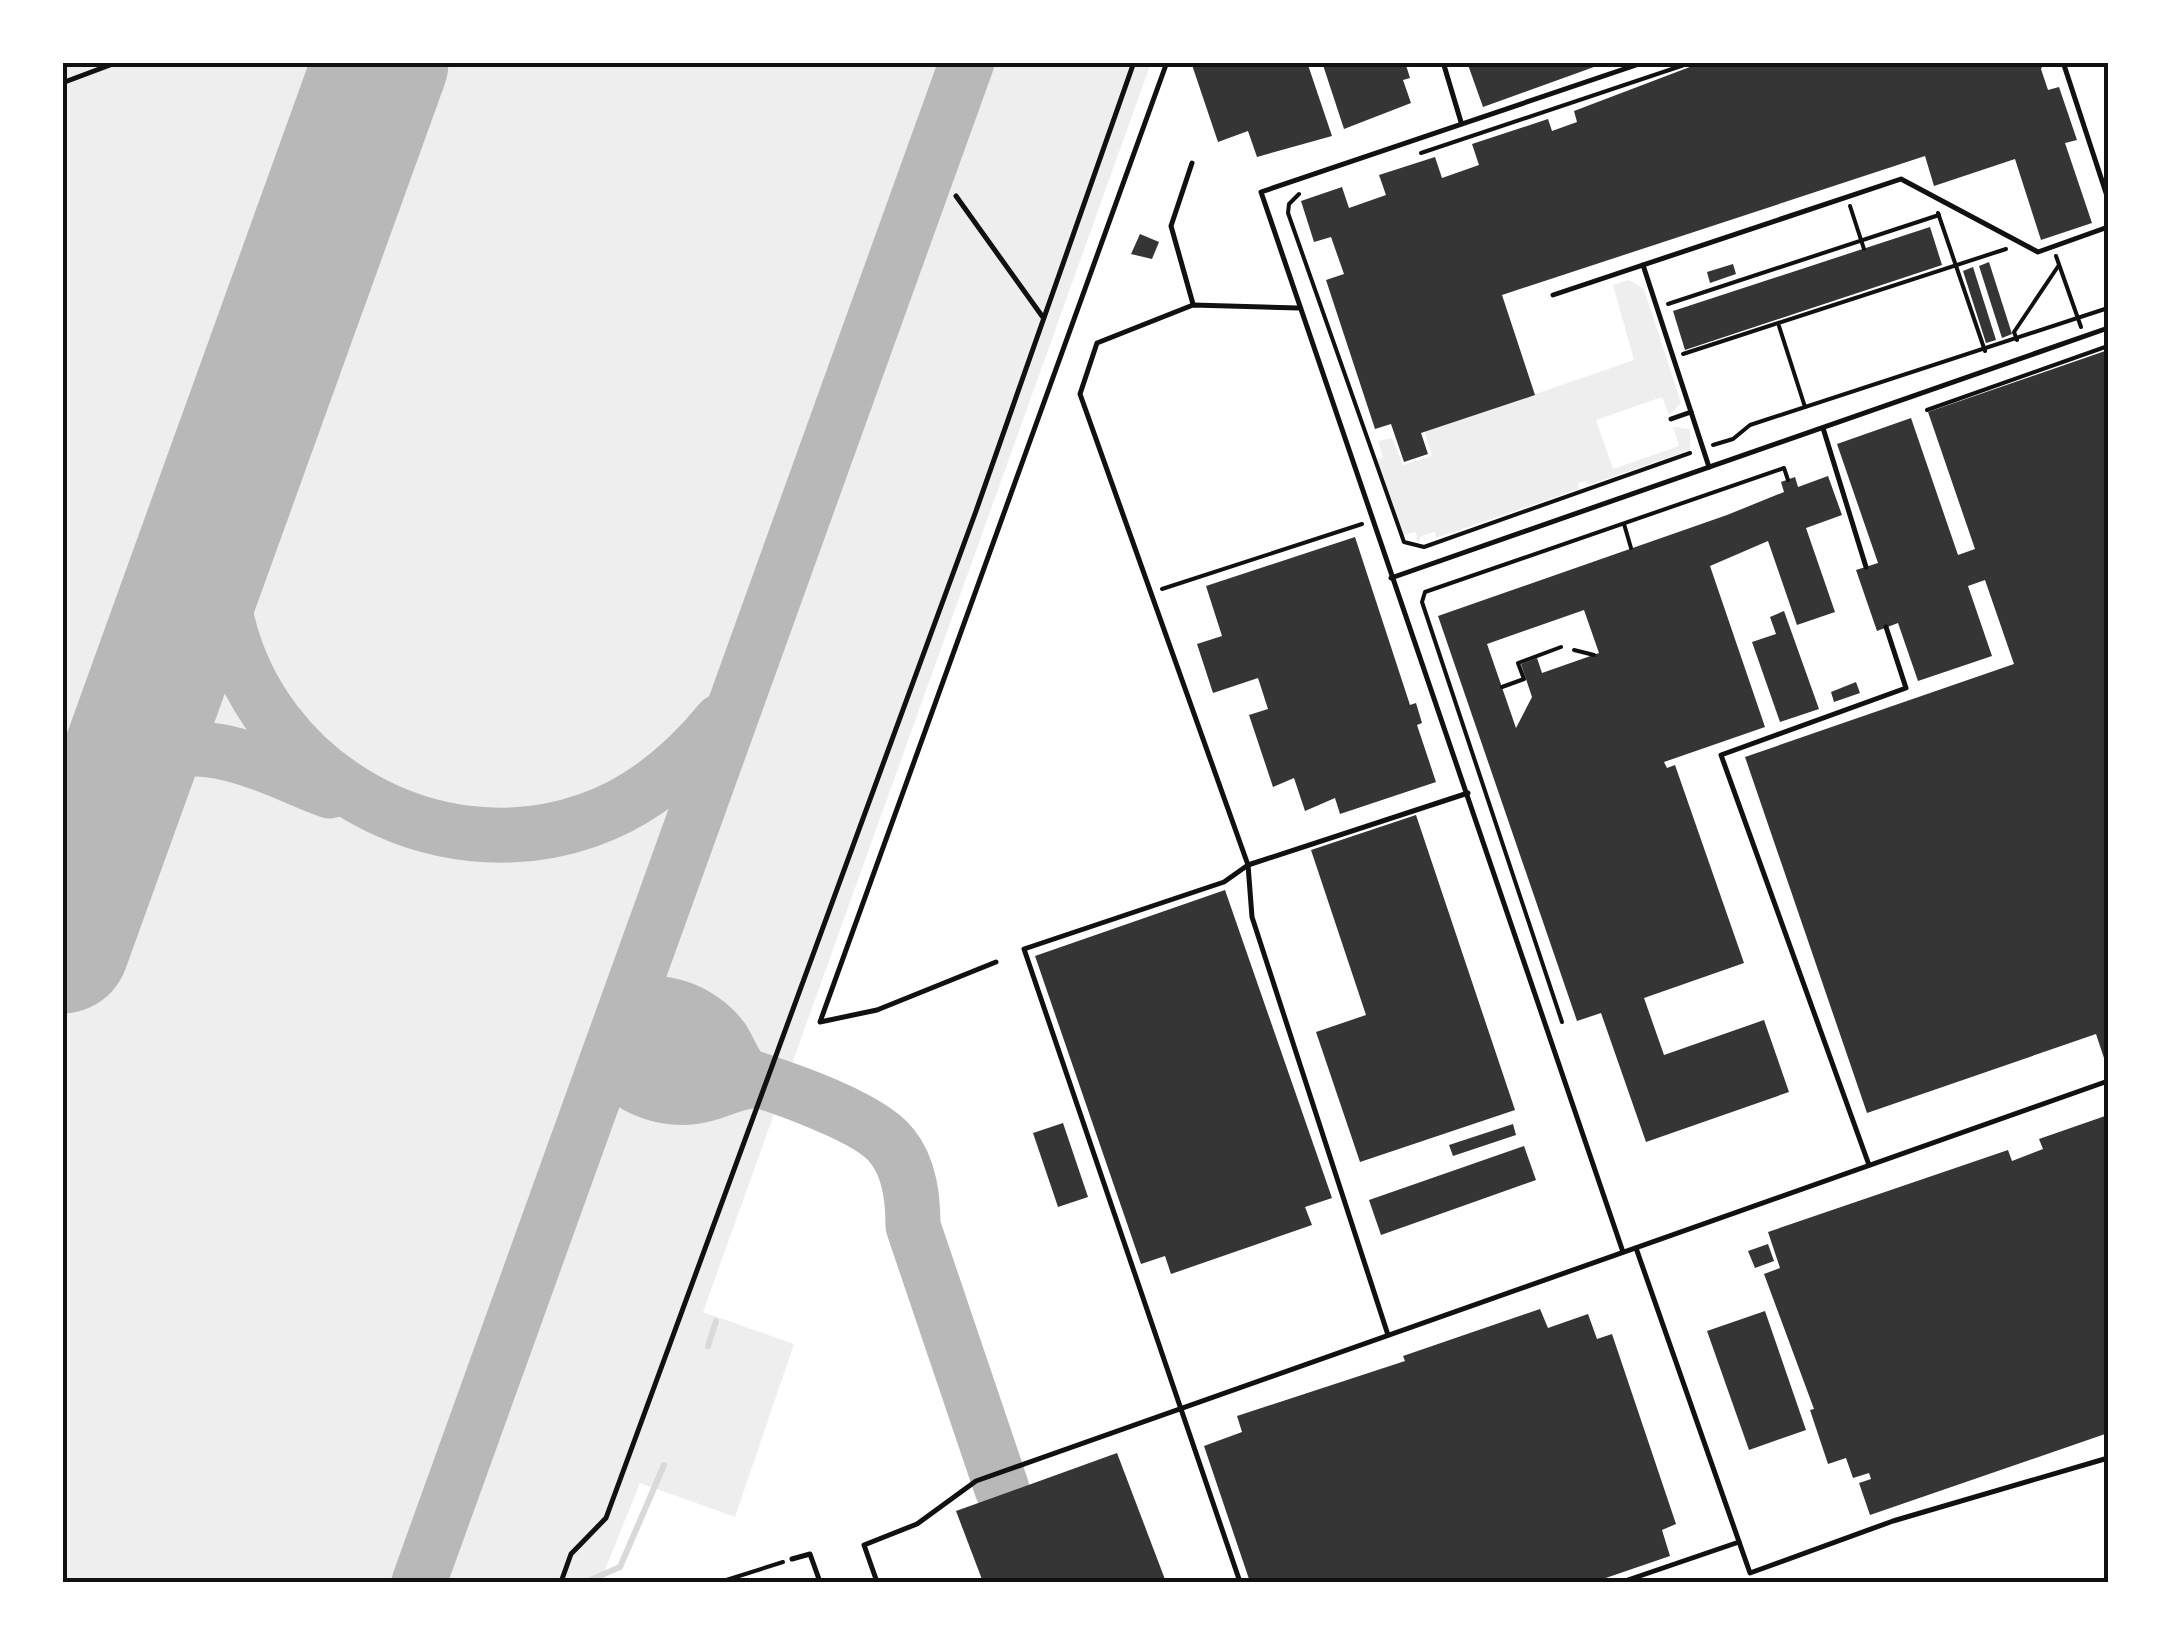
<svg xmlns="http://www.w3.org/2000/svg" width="2171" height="1645" font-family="Overpass,sans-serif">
  <rect width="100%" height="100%" fill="#fff"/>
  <g fill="#eee">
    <polygon points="62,63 1151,63 703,1312 794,1344 735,1517 640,1483 600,1582 63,1582"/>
    <polygon points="1629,280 1644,289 1681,403 1669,415 1662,397 1596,420 1613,469 1679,446 1673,427 1690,429 1690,450 1589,485 1586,481 1578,483 1579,489 1436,538 1435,532 1421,536 1418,544 1416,532 1403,535 1377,460 1383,457 1378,441 1392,438 1403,465 1432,456 1425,432 1634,360 1613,285"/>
  </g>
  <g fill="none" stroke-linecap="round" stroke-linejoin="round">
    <g stroke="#d9d9d9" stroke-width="6">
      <polyline points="708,1346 716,1321"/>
      <polyline points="586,1582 620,1567 664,1465"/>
    </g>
    <g stroke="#b8b8b8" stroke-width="55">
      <path d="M242,450C228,504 214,559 226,615C260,775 434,875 589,820C643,801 685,765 721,721"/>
      <path d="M108,819C119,801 129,782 144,767C194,722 279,773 330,791"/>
      <path d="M625,1012C657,992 702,1011 723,1040C732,1054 735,1069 749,1079"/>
      <path d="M609,1057C626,1091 671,1104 706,1094C723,1090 734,1082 752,1081"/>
      <path d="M608,1061L620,1050L651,1045C705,1064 861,1105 892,1146C910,1168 913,1199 913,1226L1002,1489"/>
      <polyline points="419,1582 967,62"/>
    </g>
    <polyline stroke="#b8b8b8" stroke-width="135" points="62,946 381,62"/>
  </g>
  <g fill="#353535" fill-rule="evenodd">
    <polygon points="1191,62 1307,62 1332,136 1257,157 1248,131 1218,142"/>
    <polygon points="1322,62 1405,62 1410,78 1403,80 1411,103 1344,129"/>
    <polygon points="1467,62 1605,62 1605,63 1483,107"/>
    <polygon points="1703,62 2044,62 2041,69 2048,90 2059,87 2077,140 2065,143 2092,223 2041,240 2015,159 1934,186 1925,156 1502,295 1535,395 1421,433 1428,454 1404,462 1391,424 1375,429 1326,280 1344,274 1331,237 1314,242 1301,201 1342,187 1349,208 1386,195 1379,175 1435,157 1442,178 1479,165 1472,144 1548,119 1552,131 1577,122 1574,111"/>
    <polygon points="1930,227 1942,265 1685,350 1673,311"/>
    <polygon points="1140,234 1159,242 1152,259 1131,254"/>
    <polygon points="1989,262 2012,334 2002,338 1979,266"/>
    <polygon points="1733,264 1736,274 1710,283 1707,272"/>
    <polygon points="1973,267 1996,340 1986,343 1963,271"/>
    <polygon points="2108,350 2108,1059 2105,1061 2096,1034 1867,1113 1745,757 2014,664 1985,580 1968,586 1992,656 1918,681 1898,623 1877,631 1856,570 1878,563 1837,444 1911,418 1958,555 1975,549 1928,412"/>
    <path d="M1828,476L1842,515L1806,528L1835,612L1797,625L1768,541L1710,566L1765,727L1664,762L1667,768L1675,765L1744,963L1644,998L1664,1055L1764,1020L1789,1092L1646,1142L1601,1013L1577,1021L1438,616L1727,515L1784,492L1781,482L1795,477L1798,487ZM1584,610L1599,653L1542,673L1537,658L1521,664L1532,697L1516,728L1487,644Z"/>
    <polygon points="1355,537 1410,705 1416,703 1422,723 1417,725 1436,782 1340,814 1335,798 1305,811 1294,778 1273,787 1249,715 1268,709 1258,678 1213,693 1197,644 1222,636 1206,586"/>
    <polygon points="1784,611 1819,709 1780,722 1752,642 1776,634 1770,617"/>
    <polygon points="1856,682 1860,693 1834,702 1831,692"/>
    <polygon points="1416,815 1515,1110 1360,1162 1316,1032 1366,1015 1311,850"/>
    <polygon points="1225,890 1332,1198 1305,1207 1312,1225 1171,1274 1165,1256 1141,1264 1035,956"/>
    <polygon points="2108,1115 2108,1433 1870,1515 1859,1483 1871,1479 1869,1473 1853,1478 1846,1458 1828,1464 1810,1410 1814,1409 1764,1274 1780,1268 1768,1232 2008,1150 2012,1161 2043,1149 2039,1139"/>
    <polygon points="1063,1123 1088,1197 1058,1207 1033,1133"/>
    <polygon points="1513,1124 1516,1135 1453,1156 1449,1145"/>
    <polygon points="1524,1146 1536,1180 1381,1235 1369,1200"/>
    <polygon points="1768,1244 1774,1261 1755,1268 1748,1251"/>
    <polygon points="1540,1309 1548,1328 1588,1314 1597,1339 1612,1334 1676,1524 1662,1530 1670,1556 1594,1582 1250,1582 1204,1446 1242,1432 1237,1416 1405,1361 1403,1356"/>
    <polygon points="1765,1311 1806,1430 1749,1450 1707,1331"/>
    <polygon points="1117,1453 1166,1582 983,1582 956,1511"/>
  </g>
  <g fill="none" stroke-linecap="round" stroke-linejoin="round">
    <g stroke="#111" stroke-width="4">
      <polyline points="1421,153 1693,62"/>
      <polyline points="1299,194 1289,204 1288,213 1404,542 1424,547 1690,453"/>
      <polyline points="1850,206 1864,249"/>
      <polyline points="1938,213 1985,351"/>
      <polyline points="2056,256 2081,327"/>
      <polyline points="1668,304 1939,215"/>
      <polyline points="1779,326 1805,407"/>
      <polyline points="2017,340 2014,332 2059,265"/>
      <polyline points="1683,354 2006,249"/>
      <polyline points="1927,410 2108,346"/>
      <polyline points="1713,445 1733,439 1750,425 2108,308"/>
      <polyline points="1624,524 1631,548"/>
      <polyline points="1162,589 1362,524"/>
      <polyline points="1574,650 1594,655"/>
      <polyline points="1502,687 1524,679 1518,663 1561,647"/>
      <polyline points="1562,1022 1422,602 1425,592 1784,468 1788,480"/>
      <polyline points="720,1582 783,1562"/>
    </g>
    <g stroke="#111" stroke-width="5">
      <polyline points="1443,62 1461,122"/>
      <polyline points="2063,62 2108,199"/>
      <polyline points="62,83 118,62"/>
      <polyline points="1192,163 1171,226 1193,304"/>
      <polyline points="956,196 1042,316"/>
      <polyline points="1643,265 1709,467"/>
      <polyline points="1553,295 1901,179 2038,252 2108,227"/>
      <polyline points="1298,308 1193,305 1097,343 1080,394 1248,865 1252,917 1388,1335"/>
      <polyline points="1671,419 1691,412"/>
      <polyline points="1823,428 1866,567"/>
      <polyline points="1391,578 2108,328"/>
      <polyline points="996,962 877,1010 820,1022 1167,62"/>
      <polyline points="1869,1165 1721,755 1906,688 1886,627"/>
      <polyline points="1636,1248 1750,1573 1893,1521 2108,1458"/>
      <polyline points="1623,1252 1261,192 1645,62"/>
      <polyline points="792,1559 810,1554 820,1582"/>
      <polyline points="561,1582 571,1554 606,1518 976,511 1134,62"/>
      <polyline points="877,1582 864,1545 917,1524 976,1481 2108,1081"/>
      <polyline points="1240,1582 1024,949 1224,882 1248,865 1468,793"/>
      <polyline points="1622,1582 1739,1542"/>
    </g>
  </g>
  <rect width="2171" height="1645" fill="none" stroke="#ffffff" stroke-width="130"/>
  <rect x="65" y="65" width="2041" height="1515" fill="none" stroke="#111" stroke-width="4"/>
</svg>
